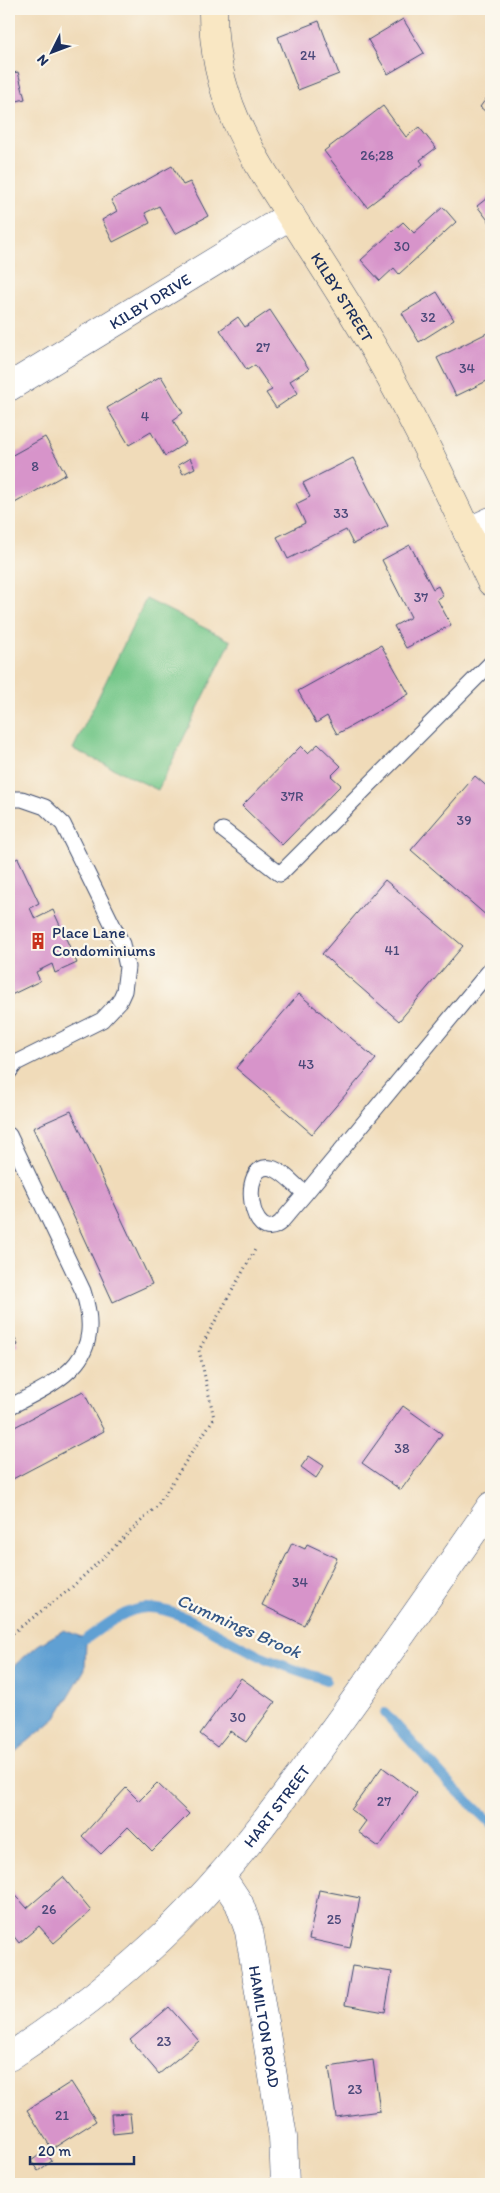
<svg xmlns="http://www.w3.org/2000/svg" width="500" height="2193" font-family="Itim,sans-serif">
  <rect width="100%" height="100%" fill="#fbf7ec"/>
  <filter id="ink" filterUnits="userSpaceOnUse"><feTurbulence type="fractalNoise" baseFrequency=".02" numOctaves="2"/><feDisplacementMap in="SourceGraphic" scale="10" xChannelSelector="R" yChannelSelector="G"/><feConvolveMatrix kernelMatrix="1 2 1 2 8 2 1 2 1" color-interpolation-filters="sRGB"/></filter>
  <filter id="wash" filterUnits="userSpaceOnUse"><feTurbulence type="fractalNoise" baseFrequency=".0096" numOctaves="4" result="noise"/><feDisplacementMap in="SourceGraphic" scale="20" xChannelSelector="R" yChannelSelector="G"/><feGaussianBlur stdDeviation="1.12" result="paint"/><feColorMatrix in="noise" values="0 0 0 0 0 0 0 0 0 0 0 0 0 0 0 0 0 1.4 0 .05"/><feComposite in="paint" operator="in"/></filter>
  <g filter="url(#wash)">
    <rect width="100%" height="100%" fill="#f0dbb9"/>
    <polygon fill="#75c789" stroke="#487b74" points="146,599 231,641 158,790 73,749"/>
    <polygon fill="#61a0d3" stroke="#3e6898" points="64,1630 86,1639 85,1669 56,1718 9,1757 9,1670 38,1645"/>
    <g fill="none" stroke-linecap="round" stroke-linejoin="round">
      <g stroke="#61a0d3" stroke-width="10">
        <path d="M86,1639C103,1627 124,1609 146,1608C177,1606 228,1641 258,1655C279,1665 303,1672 326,1680"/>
        <polyline points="385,1713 450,1784 491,1823"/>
      </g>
    </g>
    <g id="blocks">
      <g fill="#d794ca">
        <polygon points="403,19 424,53 388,74 368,40"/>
        <polygon points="319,21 339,74 298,90 278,37"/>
        <polygon points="18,72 25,99 9,103 9,74"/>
        <polygon points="491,92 491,116 480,107"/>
        <polygon points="383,106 406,137 419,127 436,148 420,160 423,164 367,207 324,151"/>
        <polygon points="172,166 183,185 190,182 208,216 175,234 159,206 145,213 150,223 113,242 102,220 117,211 111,200"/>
        <polygon points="491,195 491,224 477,206"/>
        <polygon points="443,207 456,222 399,274 394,268 380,281 361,260 403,222 414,233"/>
        <polygon points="437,292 454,320 419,342 402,313"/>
        <polygon points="270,310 309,369 290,381 298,393 276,408 266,393 272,390 255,365 247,370 220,330 238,317 245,327"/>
        <polygon points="491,331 491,379 456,396 437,358"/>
        <polygon points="161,376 183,413 173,420 186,443 165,456 151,432 129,445 107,408"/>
        <polygon points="45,437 66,474 13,504 9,497 9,457"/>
        <polygon points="190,458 195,468 183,474 178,465"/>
        <polygon points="353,458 388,526 353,544 346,530 288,559 277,537 305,523 296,504 310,497 303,483"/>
        <polygon points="410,545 433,589 438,586 443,596 437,599 451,625 406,648 394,626 411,617 382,560"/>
        <polygon points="381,645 409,694 337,734 327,716 316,723 298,691"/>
        <polygon points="318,744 341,766 331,776 341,785 282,845 242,806 301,746 308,753"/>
        <polygon points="475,776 491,790 491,913 488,917 411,850"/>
        <polygon points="18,858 39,903 30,908 35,919 53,910 77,963 55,973 52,964 36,972 40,981 9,996 9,863"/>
        <polygon points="385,880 463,946 399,1021 322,954"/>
        <polygon points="299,994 376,1059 312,1134 236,1068"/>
        <polygon points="71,1111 152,1284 113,1302 33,1128"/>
        <polygon points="9,1326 18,1345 9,1350"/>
        <polygon points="83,1391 104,1431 9,1481 9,1430"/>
        <polygon points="403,1406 442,1434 401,1490 362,1463"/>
        <polygon points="309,1456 324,1466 316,1478 301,1467"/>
        <polygon points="292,1543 305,1549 307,1544 337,1558 304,1625 262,1605"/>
        <polygon points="241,1678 275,1702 246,1742 230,1731 217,1747 200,1734"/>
        <polygon points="382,1767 417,1793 379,1847 358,1832 366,1821 351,1810"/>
        <polygon points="157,1783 189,1814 152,1851 128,1827 101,1854 82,1836 126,1788 139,1801"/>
        <polygon points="63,1877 91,1911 54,1943 39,1926 19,1943 9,1930 9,1892 11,1890 27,1908"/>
        <polygon points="319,1890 360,1898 350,1948 309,1939"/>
        <polygon points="352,1966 392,1972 385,2012 345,2005"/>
        <polygon points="169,2007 199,2041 159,2074 130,2040"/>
        <polygon points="373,2060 380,2111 336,2117 329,2067"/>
        <polygon points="71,2082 96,2121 52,2149 27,2110"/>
        <polygon points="130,2113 132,2132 113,2134 111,2114"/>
        <polygon points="45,2151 52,2161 38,2171 31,2161"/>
      </g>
    </g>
  </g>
  <g filter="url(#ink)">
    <use href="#blocks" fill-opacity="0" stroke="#3b496c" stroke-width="1"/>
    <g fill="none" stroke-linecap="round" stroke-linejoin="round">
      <g stroke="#3b496c" stroke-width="17">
        <g id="lane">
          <polyline points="9,799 22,799 45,807 63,824 122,944 127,967 124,991 119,1002 102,1020 16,1063 9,1072"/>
          <polyline points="223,830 280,874 491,663"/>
          <path d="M9,1135L83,1291C106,1361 62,1380 9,1407"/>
          <path d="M305,1194C296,1186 282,1170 271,1168C238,1160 250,1250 281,1222L305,1194L491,969"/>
        </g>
      </g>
      <g stroke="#3b496c" stroke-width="29">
        <g id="street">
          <path id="s1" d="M9,387L291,215"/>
          <polyline points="467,532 491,521"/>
          <path id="s2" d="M221,1876L239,1903L249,1931L283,2137L285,2184"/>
          <path id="s3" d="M9,2057C74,2014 139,1963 193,1906C241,1856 282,1800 323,1744C380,1666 436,1586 491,1506"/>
        </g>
      </g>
      <g stroke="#3b496c" stroke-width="29">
        <g id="secondary">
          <path id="s4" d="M213,9C212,100 253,157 300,230C329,275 359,321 385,368C424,438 457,510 491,582"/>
        </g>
      </g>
      <polyline stroke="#3b496c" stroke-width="3" stroke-dasharray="1 4" stroke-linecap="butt" points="9,1636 70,1589 157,1506 214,1418 199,1350 256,1248"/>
      <use href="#lane" stroke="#fff" stroke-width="15"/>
      <use href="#street" stroke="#fff" stroke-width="28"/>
      <use href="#secondary" stroke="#f9e7c3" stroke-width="28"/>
    </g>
  </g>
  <defs>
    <g id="building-bare" transform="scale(1.35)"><path d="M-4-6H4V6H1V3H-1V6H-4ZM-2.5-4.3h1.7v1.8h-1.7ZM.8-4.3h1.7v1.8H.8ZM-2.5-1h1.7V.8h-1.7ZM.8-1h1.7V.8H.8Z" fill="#c8321e" stroke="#fbf7ec" stroke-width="2.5" paint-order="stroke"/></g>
  </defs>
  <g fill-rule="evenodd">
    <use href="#building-bare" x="38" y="941"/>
  </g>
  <g text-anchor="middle" stroke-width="4.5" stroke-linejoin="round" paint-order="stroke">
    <g font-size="14" fill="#4a4879">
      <text x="308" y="60">24</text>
      <text x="377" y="160">26;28</text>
      <text x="402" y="251">30</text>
      <text x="428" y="322">32</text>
      <text x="263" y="352">27</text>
      <text x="467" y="373">34</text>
      <text x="145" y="421">4</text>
      <text x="35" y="471">8</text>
      <text x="341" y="518">33</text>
      <text x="421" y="602">37</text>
      <text x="292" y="801">37R</text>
      <text x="464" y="825">39</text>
      <text x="392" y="955">41</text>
      <text x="306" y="1069">43</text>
      <text x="402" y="1453">38</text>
      <text x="300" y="1587">34</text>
      <text x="238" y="1722">30</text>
      <text x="384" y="1806">27</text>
      <text x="49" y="1914">26</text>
      <text x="334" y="1924">25</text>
      <text x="164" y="2046">23</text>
      <text x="355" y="2094">23</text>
      <text x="62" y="2120">21</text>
    </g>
    <g font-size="16" fill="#1b2f5e" stroke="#fbf7ec">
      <text dy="6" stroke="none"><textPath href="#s4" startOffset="321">KILBY STREET</textPath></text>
      <text dy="6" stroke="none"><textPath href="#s1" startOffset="165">KILBY DRIVE</textPath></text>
      <text dy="6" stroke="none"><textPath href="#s3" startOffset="369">HART STREET</textPath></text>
      <text dy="6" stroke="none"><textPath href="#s2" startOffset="159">HAMILTON ROAD</textPath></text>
    </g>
    <g font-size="16" fill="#1b2f5e" stroke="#fbf7ec" text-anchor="start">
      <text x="52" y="938">Place Lane<tspan x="52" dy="18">Condominiums</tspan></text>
    </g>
    <g font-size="18" font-style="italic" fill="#345787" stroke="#fbf7ec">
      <text transform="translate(239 1626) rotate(24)" y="6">Cummings Brook</text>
    </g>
  </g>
  <rect width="500" height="2193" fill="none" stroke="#fbf7ec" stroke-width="30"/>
  <g transform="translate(52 52) rotate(228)" stroke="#fbf7ec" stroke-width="4" paint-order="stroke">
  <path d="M0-4L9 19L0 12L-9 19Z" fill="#1b2f5e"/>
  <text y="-8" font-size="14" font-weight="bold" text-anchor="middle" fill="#1b2f5e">N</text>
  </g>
  <path d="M30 2156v8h104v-8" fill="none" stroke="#1b2f5e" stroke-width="2.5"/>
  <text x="38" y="2156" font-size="15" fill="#1b2f5e" stroke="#fbf7ec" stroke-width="4" paint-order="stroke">20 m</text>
</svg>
